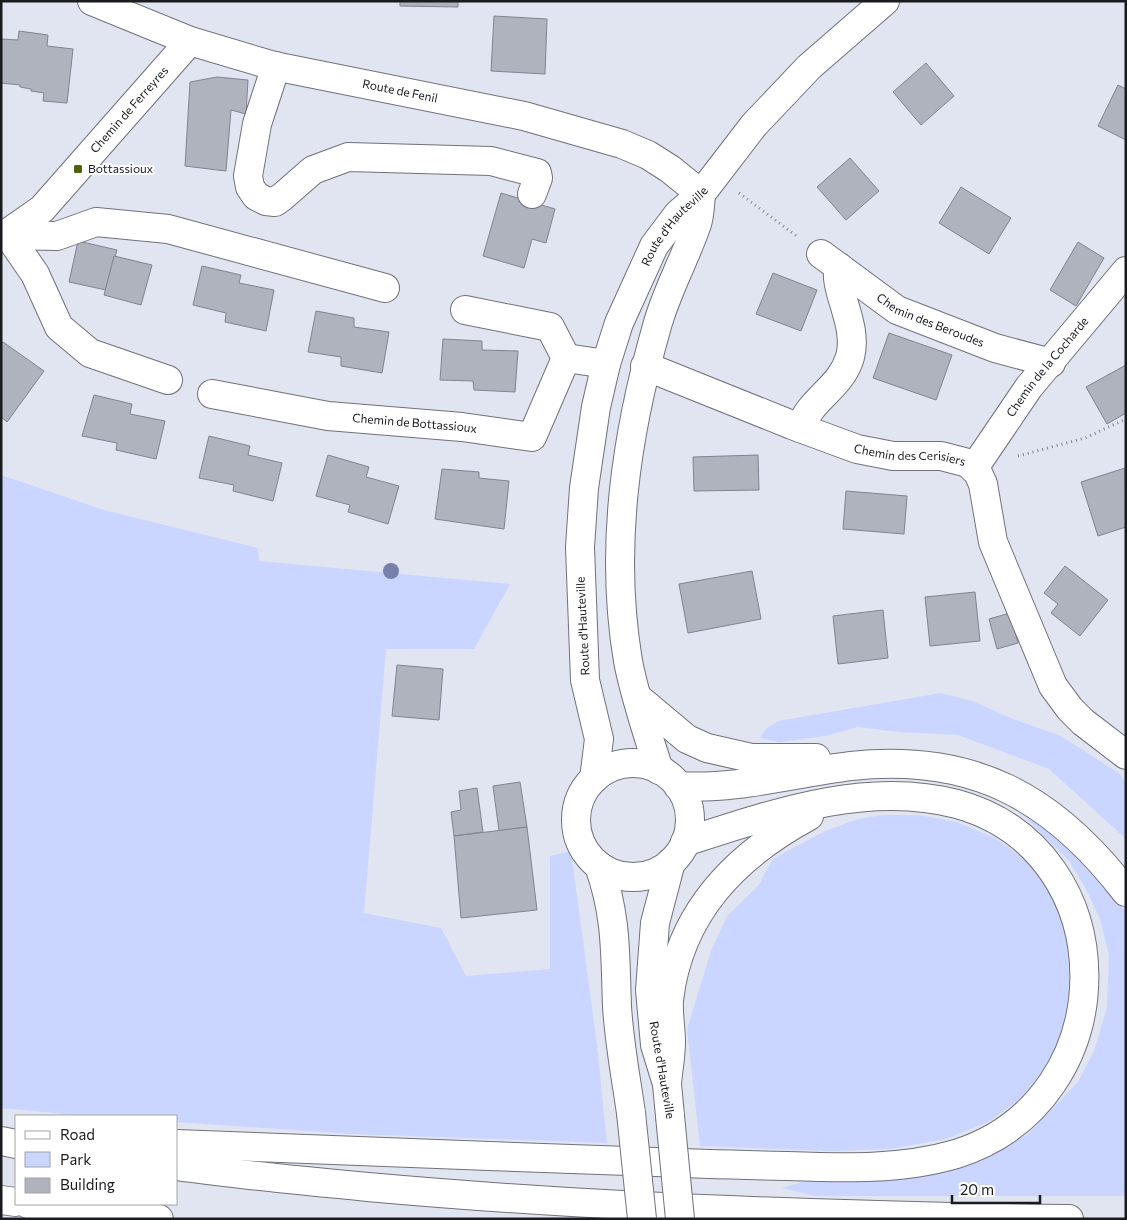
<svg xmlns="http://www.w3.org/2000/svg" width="1127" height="1220" font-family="Commissioner,sans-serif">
  <rect width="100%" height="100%" fill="#e1e5f1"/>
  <g fill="#cad6ff">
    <polygon points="1,475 104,510 258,548 259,561 510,584 474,649 386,649 364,913 441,928 466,976 550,969 550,856 571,851 597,1045 607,1143 352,1134 176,1122 176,1116 86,1116 1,1108"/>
    <polygon points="941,693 972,701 1013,719 1061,736 1120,774 1126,783 1126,839 1049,769 958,735 898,732 858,727 825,736 780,742 760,738 766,729 778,721"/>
    <polygon points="1018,810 1041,819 1067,842 1126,912 1126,1196 815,1196 782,1188 812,1179 934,1173 978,1160 1027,1135 1078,1082 1094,1051 1107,1007 1109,955 1100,919 1086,889 1069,861"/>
    <polygon points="882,815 919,815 957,822 995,838 1025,860 1049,888 1067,922 1077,993 1052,1063 1026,1095 988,1122 946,1139 889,1149 831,1151 700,1146 687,1029 711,951 727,916 758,886 773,859 825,831 858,819"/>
  </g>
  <g fill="#afb3be" stroke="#80848f">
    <polygon points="400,1 458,1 458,7 400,6"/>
    <polygon points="494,16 547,19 545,74 491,71"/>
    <polygon points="19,31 48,35 47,46 73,49 67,103 43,101 44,93 31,91 31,89 20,87 20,85 1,83 1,39 18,40"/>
    <polygon points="926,63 954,96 921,125 893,92"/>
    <polygon points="217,77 248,80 246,114 231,110 226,171 185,166 190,82"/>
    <polygon points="1118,85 1126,89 1126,140 1098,126"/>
    <polygon points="850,158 879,191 846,220 817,187"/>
    <polygon points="961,187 1011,218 989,254 939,223"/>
    <polygon points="501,193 555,209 546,243 532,239 524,268 483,256"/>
    <polygon points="78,241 117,250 106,290 69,282"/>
    <polygon points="1078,242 1104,258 1076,306 1050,290"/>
    <polygon points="114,256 152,265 141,305 104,295"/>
    <polygon points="202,266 241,275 239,283 274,290 266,331 225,322 226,313 193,305"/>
    <polygon points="773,273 817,290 801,331 756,314"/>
    <polygon points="316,311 354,318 354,327 389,332 382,373 341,366 341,357 308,352"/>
    <polygon points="889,333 952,355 936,400 873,378"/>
    <polygon points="443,339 482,341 482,350 518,351 515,392 474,390 473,381 440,380"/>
    <polygon points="3,342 44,371 7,422 1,417 1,345"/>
    <polygon points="1126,365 1126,413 1107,424 1086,387"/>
    <polygon points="94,395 132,404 130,414 165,421 156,459 116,450 117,443 82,436"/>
    <polygon points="209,436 250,446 248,455 282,463 273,501 233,491 234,485 199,478"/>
    <polygon points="328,455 369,467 366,477 399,486 388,524 348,512 350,505 316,496"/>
    <polygon points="758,455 759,490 694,491 693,457"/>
    <polygon points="1125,468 1126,527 1098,536 1081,482"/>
    <polygon points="442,469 479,472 479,478 509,481 504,529 435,519"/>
    <polygon points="846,491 907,496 904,534 843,529"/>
    <polygon points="1065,566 1108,600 1080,636 1051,613 1058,604 1044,593"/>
    <polygon points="752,571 761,619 688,633 679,584"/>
    <polygon points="975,592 980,641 930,646 925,597"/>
    <polygon points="883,610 888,658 838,664 833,616"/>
    <polygon points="1010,613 1018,643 997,649 989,619"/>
    <polygon points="397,665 443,669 439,720 392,716"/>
    <polygon points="520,782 527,827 499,831 493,786"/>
    <polygon points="477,788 483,832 454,836 451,812 461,810 459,791"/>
    <polygon points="527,827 537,910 461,918 454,836"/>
  </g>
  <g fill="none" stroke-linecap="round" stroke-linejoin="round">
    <g stroke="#6f727d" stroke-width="30">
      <g id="minor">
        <path id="s1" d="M92,1L190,41L274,66L524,116L622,144L648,155L670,169L701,194"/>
        <polyline points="276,66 257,124 248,176 250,187 256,196 266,201 275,202 282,197 313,170 348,157 491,161 537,173 538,178 532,194"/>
        <polyline points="8,235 57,236 96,222 168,229 385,288"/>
        <polyline points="8,235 35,274 59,327 90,353 168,380"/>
        <path id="s2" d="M2,237L42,209L190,41"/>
        <path id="s3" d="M821,254L897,310L995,348L1051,363"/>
        <polyline points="566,358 606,364"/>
        <path id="s4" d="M645,366L792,425L857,449L893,456H941L968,463L978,473L983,484L993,542L1053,686L1070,709L1083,722L1126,755"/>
        <path id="s5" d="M212,394L328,416L462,427L532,437L566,358L550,327L465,310"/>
        <path d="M800,428C811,398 841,388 850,357C859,325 832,287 839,267"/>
        <path id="s6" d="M974,468L1029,387L1126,271"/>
      </g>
    </g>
    <g stroke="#6f727d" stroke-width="30">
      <g id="major">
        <circle cx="633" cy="820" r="57"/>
        <path d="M659,770C648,735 635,698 628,661C609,548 626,435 657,326C667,290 685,259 697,224C700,215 700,204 701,194"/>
        <path id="s7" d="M594,779L599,739L585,680L580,547L584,488L596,407L606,364L619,323L654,246L678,214L701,194L754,125L809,67L885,1"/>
        <path d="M599,866C617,916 615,955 617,1006C619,1042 626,1078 631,1113"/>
        <polyline points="670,1116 667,1084 655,1045 650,990 655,923 671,862"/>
      </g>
    </g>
    <g stroke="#6f727d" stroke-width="30">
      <g id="highway">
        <polyline points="638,698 687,739 707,748 751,758 816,758"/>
        <path d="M678,786C737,790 793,773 851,766C973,753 1053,797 1126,892"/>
        <path d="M667,1084C668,1070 671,1056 671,1042C671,1028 668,1014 669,1000C679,913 735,856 809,816"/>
        <polyline points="1,1141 16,1144"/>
        <path d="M176,1144C336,1151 496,1156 656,1162C700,1164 743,1165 787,1166C844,1168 902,1170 956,1154C1127,1100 1127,851 957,804C866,780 772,814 685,842"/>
        <path d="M176,1166C240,1175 304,1181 368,1187C601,1208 835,1216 1069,1219"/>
        <polyline points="1,1200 16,1202"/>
        <polyline points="28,1204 159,1219"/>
      </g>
    </g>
    <g stroke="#82858d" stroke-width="3" stroke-dasharray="1 4" stroke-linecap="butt">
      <polyline points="739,193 798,237"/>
      <polyline points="1018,456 1085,438 1126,419"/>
    </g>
    <use href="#minor" stroke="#fff" stroke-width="28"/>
    <use href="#major" stroke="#fff" stroke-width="28"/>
    <use href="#highway" stroke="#fff" stroke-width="28"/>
    <g stroke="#6f727d" stroke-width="30" stroke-linecap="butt">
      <g id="major-bridge">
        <polyline points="631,1113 642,1219"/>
        <polyline points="670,1116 680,1219"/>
      </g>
    </g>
    <use href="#major-bridge" stroke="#fff" stroke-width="28"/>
  </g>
  <circle fill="#787fab" cx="391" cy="571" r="8"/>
  <rect fill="#50620b" stroke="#fff" stroke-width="2" x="73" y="164" width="10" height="10" rx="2.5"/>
  <g text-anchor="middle" stroke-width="4" stroke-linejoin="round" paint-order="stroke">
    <g font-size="12" fill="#1a1b1f" stroke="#fff">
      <text dy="4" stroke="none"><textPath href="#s1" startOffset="322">Route de Fenil</textPath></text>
      <text dy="4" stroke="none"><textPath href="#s2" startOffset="181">Chemin de Ferreyres</textPath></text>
      <text dy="4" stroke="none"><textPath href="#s7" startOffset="575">Route d'Hauteville</textPath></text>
      <text dy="4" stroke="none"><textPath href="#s3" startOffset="129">Chemin des Beroudes</textPath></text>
      <text dy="4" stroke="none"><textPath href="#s6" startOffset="125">Chemin de la Cocharde</textPath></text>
      <text dy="4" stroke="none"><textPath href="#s5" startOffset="205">Chemin de Bottassioux</textPath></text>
      <text dy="4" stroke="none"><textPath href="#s4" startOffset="281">Chemin des Cerisiers</textPath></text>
      <text transform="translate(583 626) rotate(-93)" y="4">Route d'Hauteville</text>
      <text transform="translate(662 1070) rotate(80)" y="4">Route d'Hauteville</text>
    </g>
    <g font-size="12" fill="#1a1b1f" stroke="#fff" text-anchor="start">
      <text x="88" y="173">Bottassioux</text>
    </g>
  </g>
  <rect width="1127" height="1220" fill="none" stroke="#1a1b1f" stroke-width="5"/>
  <rect x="15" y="1115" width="162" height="90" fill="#ffffff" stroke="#a3a4a5"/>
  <rect x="25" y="1131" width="25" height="8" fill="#ffffff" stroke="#a3a4a5"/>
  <text x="60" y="1140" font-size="15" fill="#1a1b1f">Road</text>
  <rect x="25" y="1152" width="25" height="15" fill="#cad6ff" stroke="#a3a4a5"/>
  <text x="60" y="1165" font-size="15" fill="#1a1b1f">Park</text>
  <rect x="25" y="1178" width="25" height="15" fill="#afb3be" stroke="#a3a4a5"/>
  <text x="60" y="1190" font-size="15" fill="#1a1b1f">Building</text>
  <path d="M952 1195v8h88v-8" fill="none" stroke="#1a1b1f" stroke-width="2.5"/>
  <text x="960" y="1195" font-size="15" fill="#1a1b1f" stroke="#ffffff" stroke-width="4" paint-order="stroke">20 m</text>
</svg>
